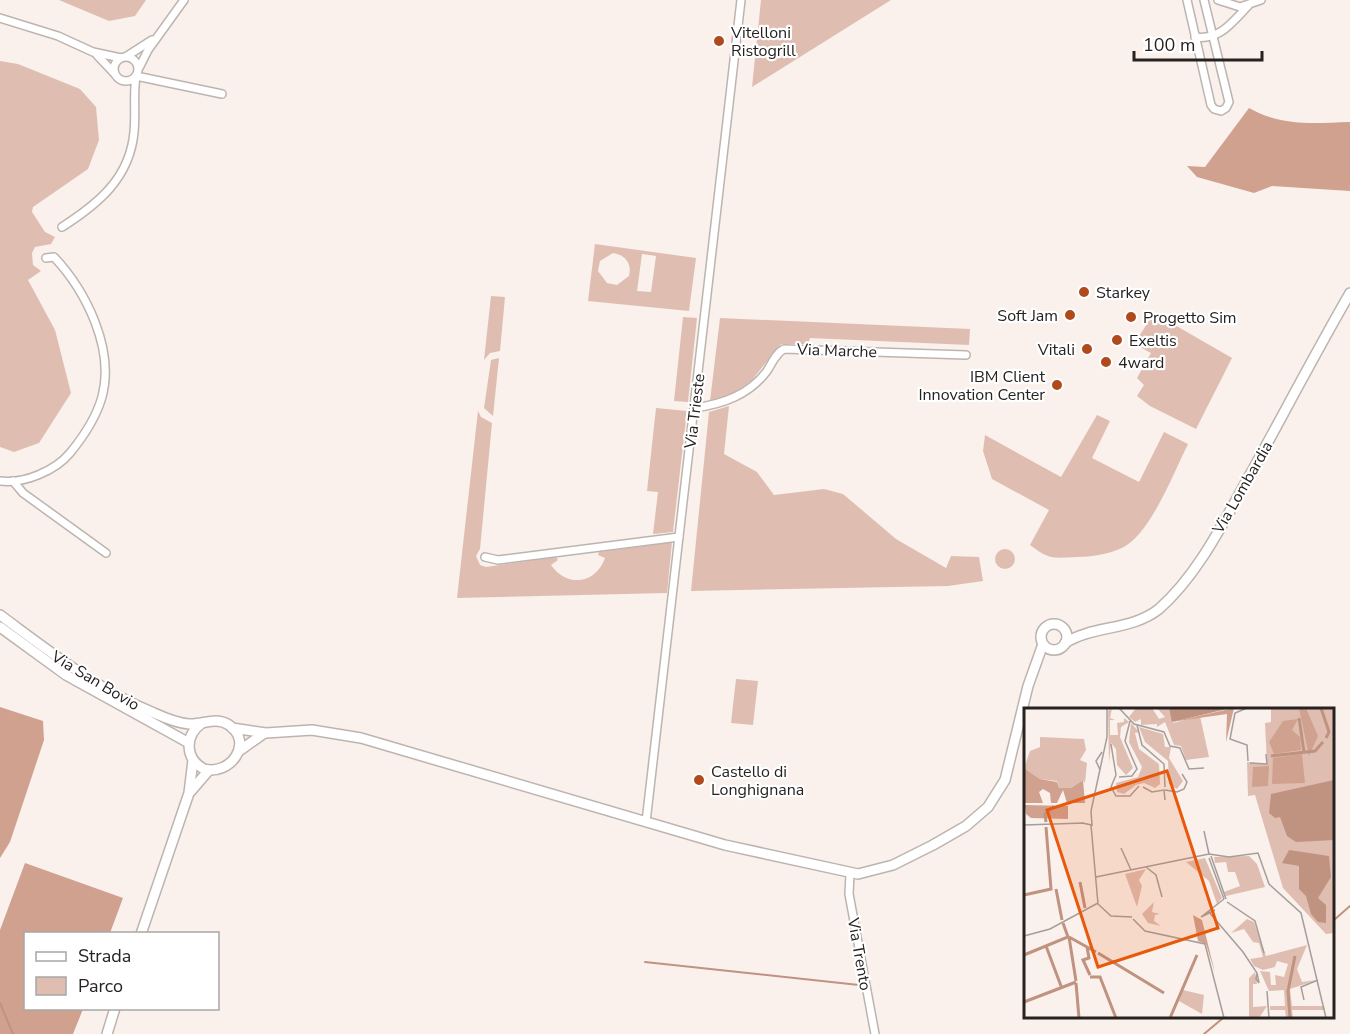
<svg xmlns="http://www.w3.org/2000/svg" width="1350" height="1034" font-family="'Nunito Sans',sans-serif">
  <rect width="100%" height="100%" fill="#faf0ec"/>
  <g fill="#dfbeb1" fill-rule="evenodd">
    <polygon points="59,0 146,0 135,16 109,21"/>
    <polygon points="761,0 891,0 752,87"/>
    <polygon points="0,61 18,64 80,89 96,107 99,140 88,169 33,207 32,212 45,232 55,237 51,244 35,247 32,253 33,265 41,271 28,280 55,330 71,393 39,443 14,452 0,447"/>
    <path d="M595,244L696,258L689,311L588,301ZM613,253C626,255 632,264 629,276L617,285L607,283L598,271L600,261ZM642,254L656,256L651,292L637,291Z"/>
    <polygon points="491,296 505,297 500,351 490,353 484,360"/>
    <polygon points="1154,313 1232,358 1196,429 1150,406 1137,396 1144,385 1137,378 1151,353 1134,344"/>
    <polygon points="683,317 697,318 688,402 674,401"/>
    <polygon points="720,318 970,329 969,345 810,338 808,344 781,344 751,381 733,394 710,401"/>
    <polygon points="499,358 493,416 484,408 491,360"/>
    <polygon points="729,406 724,454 757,472 774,495 824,489 843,494 896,539 946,568 951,556 979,557 983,581 948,586 691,591 709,412"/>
    <polygon points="656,408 687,411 673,532 653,534 658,492 647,491"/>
    <path d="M478,411L481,417L492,423L480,549L476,556L480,565L486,567L556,557L558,560L551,565C567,588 596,584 605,558L598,555L599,552L672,542L667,593L457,598Z"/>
    <path d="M1097,415L1110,421L1092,458L1139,482L1164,432L1188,444C1174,472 1150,535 1122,548C1109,554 1091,557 1077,557C1052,558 1050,560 1030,545L1049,510L992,479L983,451L985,435L1061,477Z"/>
    <circle cx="1005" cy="559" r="10"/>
    <polygon points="736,679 758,681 753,725 731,723"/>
  </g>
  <g fill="#d0a18f">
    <path d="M1249,108C1282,127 1314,123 1350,122V191L1272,186L1254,193L1197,177L1187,166L1205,167Z"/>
    <polygon points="0,707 43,721 44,740 10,842 0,858"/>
    <polygon points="25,863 123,898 110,933 26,934 26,1008 83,1009 73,1034 0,1034 0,930"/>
  </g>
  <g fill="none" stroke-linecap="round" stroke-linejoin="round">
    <g stroke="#c09280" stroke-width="2">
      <polyline points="1334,920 1350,906"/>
      <polyline points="645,962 859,985"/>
      <polyline points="0,1003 13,1034"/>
      <polyline points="1204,1034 1223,1018"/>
    </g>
    <g stroke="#bdb4b0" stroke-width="10">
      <g id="street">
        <polyline points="1187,0 1211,105 1214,109 1221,111 1226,108 1229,102 1204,0"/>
        <polyline points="1218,0 1240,7 1261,0"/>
        <polyline points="0,18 58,36 93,52 121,58"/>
        <path d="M1195,37C1220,41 1233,21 1248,6"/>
        <polyline points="97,55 114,73"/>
        <polyline points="127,56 152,40"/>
        <circle cx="126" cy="69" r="12"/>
        <polyline points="139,68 148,50 184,0"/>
        <path d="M62,227C98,204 130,178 134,132C136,113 133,95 136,76L222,94"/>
        <path d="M694,408C723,404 749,395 767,371C772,363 776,353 784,349L966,355"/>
        <path d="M0,481C24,484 55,471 70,453C84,436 96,418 102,397C115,349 86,291 54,257L46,258"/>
        <polyline points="13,481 23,493 106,553"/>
        <polyline points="485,557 498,560 679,537"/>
        <polyline points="646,822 741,0"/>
        <polyline points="850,874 849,894 875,1034"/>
      </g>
    </g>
    <g stroke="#bdb4b0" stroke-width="12">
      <g id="secondary">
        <path d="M0,615C49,651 98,690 154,713C165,718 177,723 189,724C203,725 216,716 229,725C254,742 231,776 204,769C185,759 184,736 202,723"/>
        <circle cx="1054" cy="637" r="13"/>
        <polyline points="0,627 66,675 189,743"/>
        <path d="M1065,643C1093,625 1131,631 1159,609C1199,574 1225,519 1251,473C1284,413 1316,352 1350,293"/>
        <polyline points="232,728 266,733 312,730 361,738 725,845 858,874 893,865 933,845 966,826 988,807 1005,780 1028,686 1043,644"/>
        <polyline points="239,751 263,734"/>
        <polyline points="191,791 209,770"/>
        <polyline points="141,934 189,793 193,760"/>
        <polyline points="107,1034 115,1008"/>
      </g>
    </g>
    <use href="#street" stroke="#fff" stroke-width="7"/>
    <use href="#secondary" stroke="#fff" stroke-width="9"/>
  </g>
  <g fill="#b04a1d" stroke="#fff" stroke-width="2">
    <circle cx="719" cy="41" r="6"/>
    <circle cx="1084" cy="292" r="6"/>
    <circle cx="1070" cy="315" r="6"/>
    <circle cx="1131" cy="317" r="6"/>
    <circle cx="1117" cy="340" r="6"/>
    <circle cx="1087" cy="349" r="6"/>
    <circle cx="1106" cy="362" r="6"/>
    <circle cx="1057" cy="385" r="6"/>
    <circle cx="699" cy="780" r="6"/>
  </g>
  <g text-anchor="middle" stroke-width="4.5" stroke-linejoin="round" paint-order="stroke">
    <g font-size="16" fill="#262221" stroke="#fff" text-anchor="start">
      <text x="731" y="38">Vitelloni<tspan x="731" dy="18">Ristogrill</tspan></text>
      <text x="1096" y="298">Starkey</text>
      <text x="1058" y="321" text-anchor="end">Soft Jam</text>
      <text x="1143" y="323">Progetto Sim</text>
      <text x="1129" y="346">Exeltis</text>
      <text x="1075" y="355" text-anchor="end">Vitali</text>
      <text x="1118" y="368">4ward</text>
      <text x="1045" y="382" text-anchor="end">IBM Client<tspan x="1045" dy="18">Innovation Center</tspan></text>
      <text x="711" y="777">Castello di<tspan x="711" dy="18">Longhignana</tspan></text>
    </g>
    <g font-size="16" fill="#262221" stroke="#fff">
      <text transform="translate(837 350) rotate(2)" y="6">Via Marche</text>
      <text transform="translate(694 411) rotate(-83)" y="6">Via Trieste</text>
      <text transform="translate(1242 487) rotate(-60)" y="6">Via Lombardia</text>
      <text transform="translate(96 680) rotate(31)" y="6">Via San Bovio</text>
      <text transform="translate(860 954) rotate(80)" y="6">Via Trento</text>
    </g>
  </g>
  <g transform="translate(1024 708)">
    <rect width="310" height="310" fill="#faf0ec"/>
    <path d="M88,0L86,10L91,12H86V27H94L93,15L100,14V10L105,14L97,19L96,29L109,60L102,67L93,57L92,41L87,35L85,55L84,3ZM112,0H128L135,11L141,9L133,0H145L149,15L176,8L185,49L162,52L157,38L150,37L141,14L133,19V16L117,17V11L111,14L105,9ZM247,0H310V225L302,226L259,180L231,87L224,88L223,54L243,56L241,15L247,14ZM107,15L115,24L111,25L115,41L135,56L136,76L131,80L120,75L112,77L100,86L93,84L92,75L114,69L118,59L105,34ZM115,19L139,26L141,39H147L145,50L159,73L153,81L145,76L144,53L121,34ZM16,29L60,31L62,42L56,52L63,55L61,75L59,72L47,80H35L33,73L16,71L0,60L6,43L16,39ZM225,148L233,156L241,179L202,188L200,184L216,178L211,164H204L202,154L191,155L190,149ZM181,150L198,190L193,196L185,173L162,154ZM122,161L115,172L118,178L113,199L101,166ZM130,194L128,204L136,206L131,207L130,213L137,218L124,215L118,206ZM223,211L230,214L242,248L283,237L273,261L278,274L293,272L266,281L268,298H300L301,302H268L269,310H262L261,302H246V298H261L260,282L245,283L236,263L246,264L247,277H252L251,267L260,269L264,256L253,253L251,259L239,262L230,258L226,251L239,249L235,235L229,234L220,221L207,225ZM231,264L233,276H229V299L243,298L235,310H225V270ZM159,282L180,287L178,306L155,293Z" fill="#dfbeb1"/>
    <path d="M210,0L202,34L203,6L147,14ZM275,0H282L294,28L285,48ZM274,11L268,22L276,29L277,42L250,46L245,34L259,13ZM278,46L281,75L248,76L249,50ZM245,58L244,78L228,79L229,59ZM0,60L16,71L33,74L35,80H47L59,72L61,95H43L39,82L33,95H27L26,85L19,81L15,84L19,95H0ZM1,97L44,98V111L7,110L2,106ZM169,207L178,212L191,265L182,236L174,233Z" fill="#d0a18f"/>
    <path d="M145,0H207L148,14ZM310,72V132L272,134L263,128L256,109L251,110L245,105L247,86ZM265,142L305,148L307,169L294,190L302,197V215L294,214L287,206L282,188L275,181V158L258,155Z" fill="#c09280"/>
    <path fill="none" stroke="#c09280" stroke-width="3" d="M297,0L305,24L302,30M275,10L280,44M247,48L291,43L299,34M22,114L21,106L30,98M56,174L61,200M32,181L38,212M0,187L27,181L22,119M45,229L52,273M45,229L72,244M22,238L37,278M63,239L65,250L59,252L66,267M74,245L140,285M0,247L44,229L39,215M66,269H76L92,310M52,275L55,310M0,294L52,274M146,310L173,247M266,310L264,283L271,248"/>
    <path fill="none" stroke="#a59e9b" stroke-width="1.5" d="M95,0L110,16L140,24L146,38L156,40L165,61L180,60M223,0L211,5L206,31L223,37L224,53M113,17L118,37L140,56L141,79M87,36L92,67M226,55L243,56L242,46M76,62L72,53L78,44M92,67L87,79L92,88H106L115,78M95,69L108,68L113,61L101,33L106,13M119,79L128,84L140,82L141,92M141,82L153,84L160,81L163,74L158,66M58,115L68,117L67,103L83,29V0M0,117L60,115M67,117L74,196L87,208L108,209M180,123L185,146M97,140L107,162M187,148L202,191M185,150L200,191M122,159L132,167L138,189M72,169L185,146L205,149L234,145L245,176L277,205L302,310M203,194L231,213L240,245M191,202L177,209L200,191M184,203L219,244L233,265L235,275L232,271L233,265M109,211L121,223L181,236L200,310M0,228L26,221L74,195M243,283L245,310M280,292L277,279L294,272"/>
    <path fill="#e8590c" fill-opacity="0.15" stroke="#e8590c" stroke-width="3" d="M143,63L194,220L74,259L23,102Z"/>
    <rect width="310" height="310" fill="none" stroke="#262221" stroke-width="3"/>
  </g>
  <rect x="24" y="932" width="195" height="78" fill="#ffffff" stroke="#a8a7a6" stroke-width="1.5"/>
  <rect x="36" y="952" width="30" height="9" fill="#ffffff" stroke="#a8a7a6" stroke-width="1.5"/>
  <text x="78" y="962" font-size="18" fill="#262221">Strada</text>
  <rect x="36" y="977" width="30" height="18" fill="#dfbeb1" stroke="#a8a7a6" stroke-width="1.5"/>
  <text x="78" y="992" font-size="18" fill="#262221">Parco</text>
  <path d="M1134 51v9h128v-9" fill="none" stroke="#262221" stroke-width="3"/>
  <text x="1143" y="51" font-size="18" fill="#262221" stroke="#ffffff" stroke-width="4.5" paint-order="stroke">100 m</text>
</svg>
